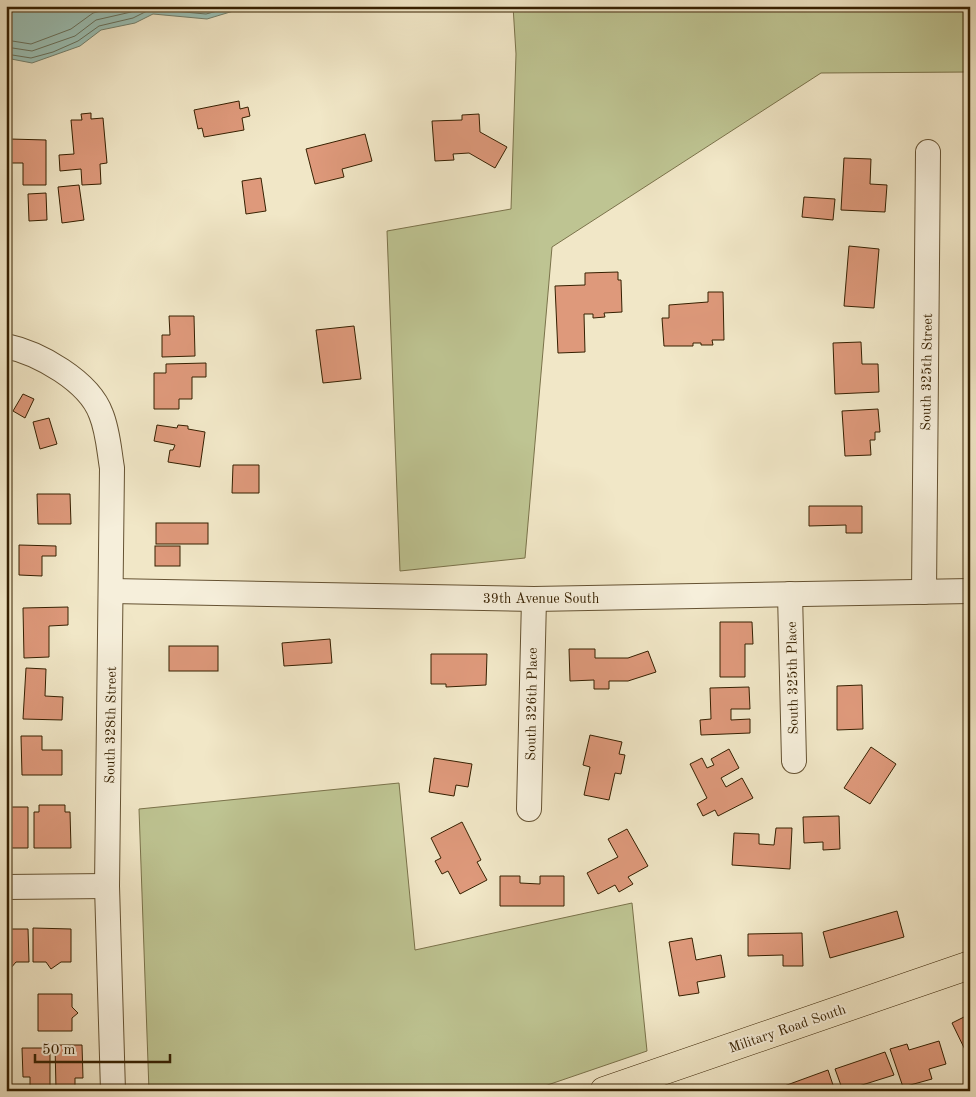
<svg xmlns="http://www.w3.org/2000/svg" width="976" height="1097" font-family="'Old Standard TT',serif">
  <rect width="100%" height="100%" fill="#f1e7c7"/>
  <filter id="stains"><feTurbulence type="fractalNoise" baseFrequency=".004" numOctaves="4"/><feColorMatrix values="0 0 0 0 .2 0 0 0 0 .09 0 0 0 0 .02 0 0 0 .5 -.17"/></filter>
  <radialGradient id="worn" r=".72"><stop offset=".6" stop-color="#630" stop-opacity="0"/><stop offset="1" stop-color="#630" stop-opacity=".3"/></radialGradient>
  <g fill="#bec492" stroke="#7a724a">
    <polygon points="513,6 970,6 970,72 821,73 552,247 525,558 400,571 387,231 511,209 516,54"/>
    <polygon points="399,783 415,950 632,903 647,1051 530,1091 149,1091 139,809"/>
  </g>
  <polygon fill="#9bc0b5" stroke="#73806d" points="6,6 250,6 207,19 153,14 135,23 101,30 80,46 32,63 6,58"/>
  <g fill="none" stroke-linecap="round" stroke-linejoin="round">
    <g stroke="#68705b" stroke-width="1">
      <polyline points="6,40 31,44 71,29 93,13 120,6"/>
      <polyline points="6,47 32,51 75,36 96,20 131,12 143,6"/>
      <polyline points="6,54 31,58 53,52 78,41 99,26 133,18 151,9 206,14 236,6"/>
    </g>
  </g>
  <g fill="#de997b" stroke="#362001">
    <polygon points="239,101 240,109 248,107 250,116 242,118 244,130 204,137 202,128 198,129 194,110"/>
    <polygon points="91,113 91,119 103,118 107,163 100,164 101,184 82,185 81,169 60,171 59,155 74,154 71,120 82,120 81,114"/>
    <polygon points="479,114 480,132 507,147 495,168 469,153 453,154 454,160 435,161 432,121 462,120 462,115"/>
    <polygon points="365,134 372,161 342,169 344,177 315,184 306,149"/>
    <polygon points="10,139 46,140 46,185 23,185 23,163 11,163"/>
    <polygon points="844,158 871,159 870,184 887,185 885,212 841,210"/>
    <polygon points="261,178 266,211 246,214 242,181"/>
    <polygon points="79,185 84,220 62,223 58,187"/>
    <polygon points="46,193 47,220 29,221 28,194"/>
    <polygon points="804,197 835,199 833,220 802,217"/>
    <polygon points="849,246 879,249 874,308 844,306"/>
    <polygon points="618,272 618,280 621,280 622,312 604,313 605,317 593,318 593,314 584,314 585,352 558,353 555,286 585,285 585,273"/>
    <polygon points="708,292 723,292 724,340 712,340 713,345 701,345 701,343 693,343 693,346 664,346 662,318 669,318 669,305 708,302"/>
    <polygon points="169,316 194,316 195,356 162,357 162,335 170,335"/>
    <polygon points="354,326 361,379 323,383 316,330"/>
    <polygon points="861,342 862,364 878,364 879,392 835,394 833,343"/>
    <polygon points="206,363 206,377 192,377 192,399 179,399 179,409 154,409 154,373 166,373 166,364"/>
    <polygon points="23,394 34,399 25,418 13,411"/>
    <polygon points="878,409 880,432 875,432 875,440 870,440 871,455 845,456 842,411"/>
    <polygon points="49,418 57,444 40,449 33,422"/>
    <polygon points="157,425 177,428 178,425 188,426 188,429 205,432 200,467 168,462 170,450 173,450 175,445 154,441"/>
    <polygon points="233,465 259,465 259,493 232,493"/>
    <polygon points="37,494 70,494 71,524 38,524"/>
    <polygon points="809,506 862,506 862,533 846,533 846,525 809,526"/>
    <rect x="156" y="523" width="52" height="21"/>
    <polygon points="19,545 56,546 56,556 42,556 42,576 19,575"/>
    <rect x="155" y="546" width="25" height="20"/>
    <polygon points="68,607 68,625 49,626 49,657 24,658 23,608"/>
    <polygon points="720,622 752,622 753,644 745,644 745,677 720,677"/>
    <polygon points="330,639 332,663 284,666 282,643"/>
    <rect x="169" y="646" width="49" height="25"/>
    <polygon points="569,649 595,649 595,658 628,658 648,651 656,672 628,681 609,681 609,689 594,689 594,680 570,681"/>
    <polygon points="431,654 487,654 486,685 446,687 446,684 431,684"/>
    <polygon points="26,668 46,669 45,696 63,697 62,720 23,719"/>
    <polygon points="862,685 863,729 837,730 837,686"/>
    <polygon points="749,687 750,709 731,709 731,720 750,719 750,733 701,735 700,720 711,719 710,688"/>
    <polygon points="590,735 622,742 619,754 625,755 621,774 615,773 609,800 584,795 590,767 583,765"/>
    <polygon points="21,736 42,736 42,750 62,750 62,775 22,775"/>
    <polygon points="871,747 896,764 870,804 844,788"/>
    <polygon points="729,749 739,768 721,778 726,787 742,778 753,798 718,816 715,810 703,816 697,804 707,798 690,764 702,758 707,768 714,765 711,759"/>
    <polygon points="434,758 472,764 468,787 456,785 454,796 429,792"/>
    <polygon points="39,805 65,805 65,812 70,812 71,848 34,848 34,812 39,812"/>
    <polygon points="6,807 28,807 28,848 8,848"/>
    <polygon points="839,816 840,849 823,850 823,842 804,843 803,817"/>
    <polygon points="462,822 481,860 477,862 487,880 460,894 448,871 442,874 435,861 441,858 431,838"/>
    <polygon points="776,828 792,828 790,869 732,865 734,833 759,834 759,844 774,845"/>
    <polygon points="627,829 648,866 628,877 633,884 619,892 615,885 598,894 587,873 618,857 608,839"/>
    <polygon points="500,876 520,876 520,883 540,884 540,876 564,876 564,906 500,906"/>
    <polygon points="897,911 904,937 830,958 823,932"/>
    <polygon points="33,928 71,929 71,962 61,962 51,969 46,962 33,962"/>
    <polygon points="6,929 28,929 29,962 16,962 10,969 6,965"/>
    <polygon points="802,933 803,966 783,966 783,955 748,956 748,934"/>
    <polygon points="692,938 696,960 721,955 725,977 697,982 699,993 679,996 669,942"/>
    <polygon points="38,994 72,994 72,1007 78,1013 72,1018 72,1031 38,1031"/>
    <polygon points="970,1014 970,1060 952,1023"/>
    <polygon points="939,1041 946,1064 929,1069 932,1079 903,1087 890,1049 907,1044 909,1050"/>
    <polygon points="55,1045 82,1045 83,1078 75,1078 75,1089 56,1089"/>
    <polygon points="22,1048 50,1048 50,1091 30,1091 30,1077 23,1077"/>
    <polygon points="885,1052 894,1075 843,1091 835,1069"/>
    <polygon points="828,1070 835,1091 776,1091 776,1089"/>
  </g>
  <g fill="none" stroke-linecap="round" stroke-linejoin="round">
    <g stroke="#655232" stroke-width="26">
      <g id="minor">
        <path d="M6,346C39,353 89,381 101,414C108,431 109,450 112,468L107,886L113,1091"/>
        <polyline points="112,591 534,599 970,591"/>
        <polyline points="924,592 928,152"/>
        <polyline points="790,594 794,761"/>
        <polyline points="529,809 534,599"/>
        <polyline points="6,887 107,886"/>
      </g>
    </g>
    <g stroke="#362001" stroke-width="29">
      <polyline id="major" points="604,1091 970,965"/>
    </g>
    <use href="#minor" stroke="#f6efdb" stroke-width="24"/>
    <use href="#major" stroke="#f1e7c7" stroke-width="28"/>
  </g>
  <g text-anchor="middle" stroke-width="4" stroke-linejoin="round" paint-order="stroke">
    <g font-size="14" fill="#362001" stroke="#f6efdb">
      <text transform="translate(926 372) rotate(-89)" y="5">South 325th Street</text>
      <text x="541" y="603">39th Avenue South</text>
      <text transform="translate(792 678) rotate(-91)" y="5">South 325th Place</text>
      <text transform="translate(531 704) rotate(-89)" y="5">South 326th Place</text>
      <text transform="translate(110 725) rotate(-89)" y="5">South 328th Street</text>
      <text transform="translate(787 1028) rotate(-19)" y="5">Military Road South</text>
    </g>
  </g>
  <rect width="976" height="1097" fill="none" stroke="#f1e7c7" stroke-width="25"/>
  <rect x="8" y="8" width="961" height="1082" fill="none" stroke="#362001" stroke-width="2.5"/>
  <rect x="12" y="12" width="951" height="1072" fill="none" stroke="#362001"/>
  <path d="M35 1054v8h135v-8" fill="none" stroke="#362001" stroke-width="2.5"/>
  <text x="42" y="1054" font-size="15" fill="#362001" stroke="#f6efdb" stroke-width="4" paint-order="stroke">50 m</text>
  <rect width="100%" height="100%" filter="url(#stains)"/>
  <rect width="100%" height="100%" fill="url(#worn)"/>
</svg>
